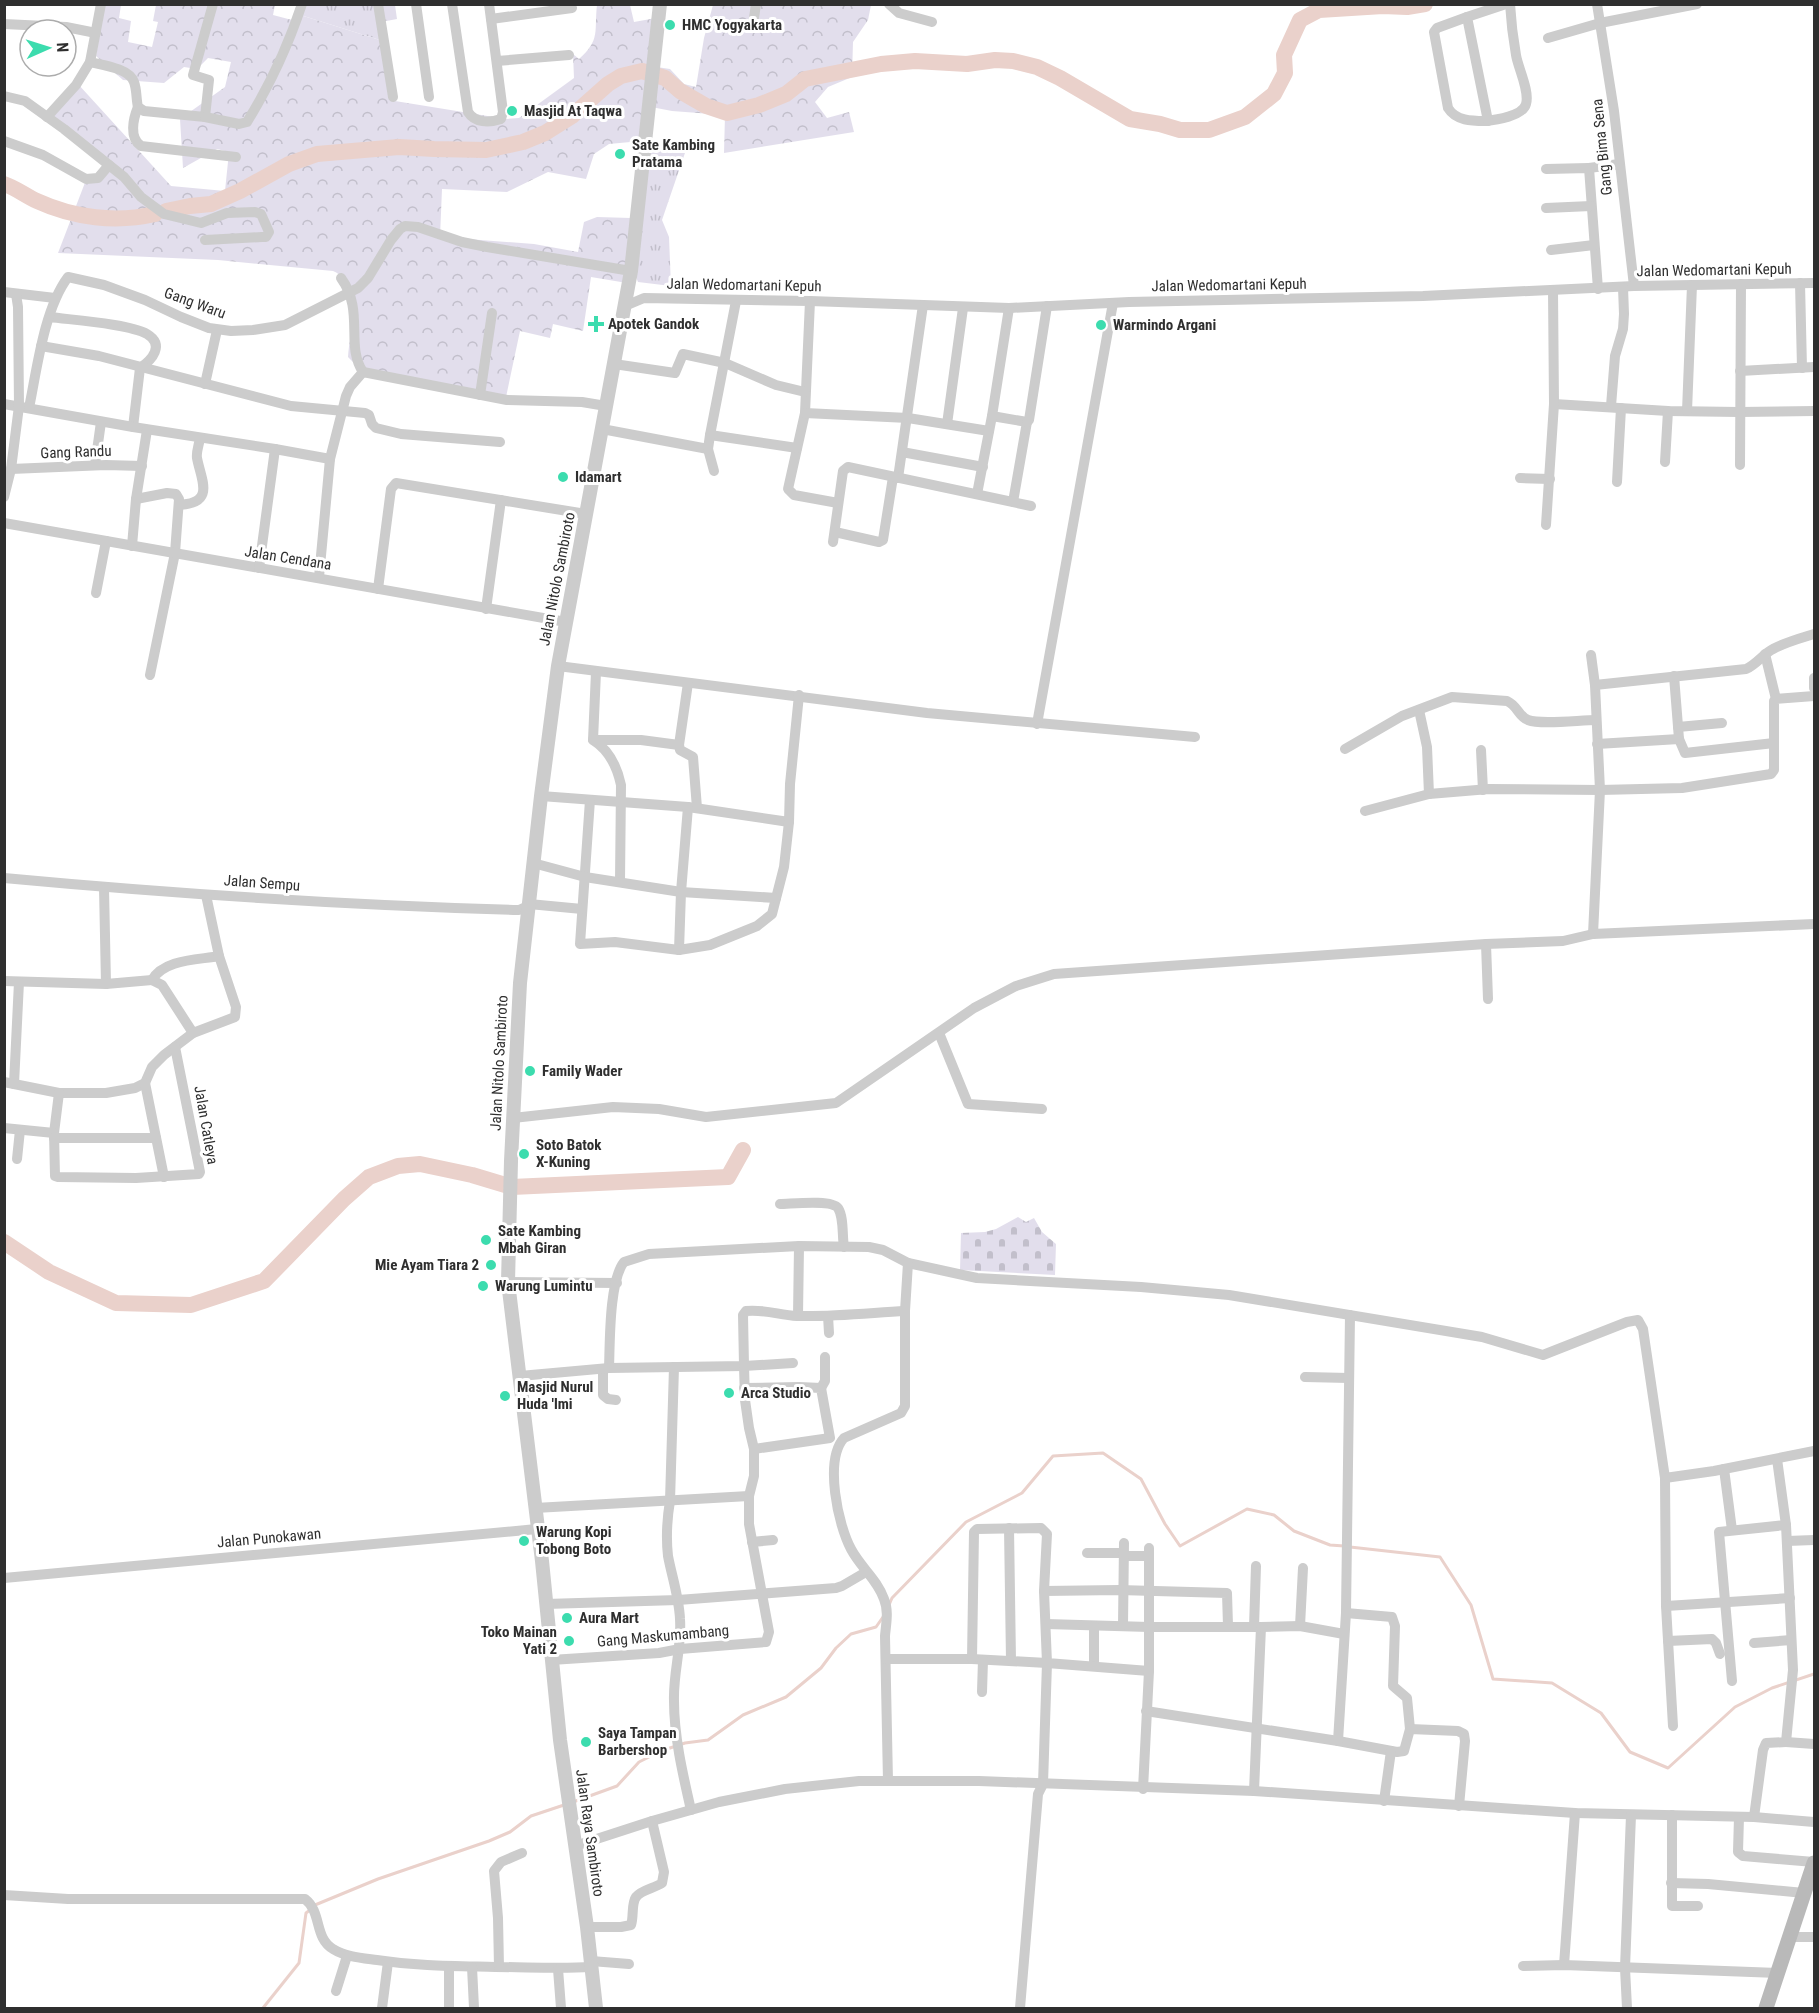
<svg xmlns="http://www.w3.org/2000/svg" width="1819" height="2013" font-family="'Roboto Condensed',sans-serif">
  <defs>
    <pattern id="grass-tufts" width="24" height="20" patternUnits="userSpaceOnUse" patternTransform="scale(1.5)"><rect width="24" height="20" fill="#e2deec"/><path d="M3 7l-1-3M5 7V3M7 7l1-3M15 17l-1-3M17 17v-4M19 17l1-3" fill="none" stroke="#c2bfcb"/></pattern>
    <pattern id="forest-crowns" width="20" height="18" patternUnits="userSpaceOnUse" patternTransform="scale(1.5)"><rect width="20" height="18" fill="#e2deec"/><path d="M2 6a3 3 0 1 1 6 0M12 15a3 3 0 1 1 6 0" fill="none" stroke="#c2bfcb"/></pattern>
    <pattern id="cemetery-stones" width="16" height="16" patternUnits="userSpaceOnUse" patternTransform="scale(1.5)"><rect width="16" height="16" fill="#e2deec"/><path d="M2 7V4a2 2 0 0 1 4 0v3zM10 15v-3a2 2 0 0 1 4 0v3z" fill="#c2bfcb"/></pattern>
  </defs>
  <rect width="100%" height="100%" fill="#fff"/>
  <g fill="url(#grass-tufts)">
    <polygon points="297,5 395,5 397,19 381,22 383,41 294,13"/>
    <polygon points="645,145 687,147 662,220 669,237 671,286 638,282 633,270"/>
  </g>
  <path fill="url(#forest-crowns)" d="M104,5H121L119,18L131,21L128,42L152,47L158,22L153,21L156,5H154H275L273,15L292,20L294,13L383,41L395,101L506,119L519,118L574,78L573,54L579,59C601,40 594,30 597,5H630L634,22L656,18L650,66L670,69L684,84L696,87L704,38L713,5H871L868,20L853,42L852,77L828,87L815,102L827,118L849,112L854,132L724,153L725,115L672,111L646,106L641,141L609,144L594,154L586,179L548,172L507,192L442,189L440,237L534,244L578,252L584,222L597,217L631,218L627,283L591,277L583,331L553,324L550,338L520,331L506,397L363,372L348,357C350,331 362,283 333,271L218,260L58,253L86,180L111,164L50,116L78,84L171,186L225,191L229,152L217,149L183,168L180,119L225,87L231,62L208,58L197,69L184,67L164,83L123,80L96,56Z"/>
  <polygon fill="url(#cemetery-stones)" points="1018,1217 1026,1222 1034,1218 1042,1232 1056,1244 1055,1275 960,1270 961,1233 985,1232 996,1229"/>
  <g fill="none" stroke-linecap="round" stroke-linejoin="round">
    <g stroke="#ead1cb" stroke-width="3">
      <polyline points="1350,1547 1440,1557 1471,1605 1493,1679 1552,1683 1601,1713 1630,1752 1668,1768 1735,1707 1772,1688 1814,1674"/>
      <polyline points="889,1605 892,1598 966,1522 1022,1493 1053,1456 1103,1453 1141,1479 1165,1524 1180,1546 1247,1509 1274,1515 1294,1531 1330,1545 1344,1546"/>
      <polyline points="573,1802 617,1786 639,1762 661,1751 685,1743 708,1740 743,1715 786,1697 821,1668 836,1648 851,1634 876,1627 883,1617"/>
      <polyline points="315,1905 378,1879 489,1841 510,1832 531,1816 567,1804"/>
      <polyline points="263,2008 299,1963 306,1913 310,1910"/>
    </g>
    <g stroke="#ead1cb" stroke-width="16">
      <path d="M4,184C16,188 26,196 37,201C74,218 116,223 155,214"/>
      <polyline points="166,211 190,206 211,204 240,191 289,164 317,154 399,147 434,149 486,150 523,142 545,133 572,116 608,84 621,76 642,71 665,78 680,91 706,106 727,113 759,105 786,94 805,79 881,64 915,61 967,64 995,60 1013,61 1037,67 1060,78 1130,119 1160,124 1180,130 1209,130 1245,117 1274,94 1285,73 1284,55 1300,20 1319,10 1383,6 1407,7 1425,4"/>
      <polyline points="4,1242 49,1272 116,1303 191,1305 264,1281 344,1199 369,1177 398,1166 420,1164 472,1175 512,1187 728,1177 743,1150"/>
    </g>
    <g stroke="#ccc" stroke-width="10">
      <polyline points="378,4 393,97"/>
      <polyline points="416,4 429,97"/>
      <path d="M452,4L468,112C475,123 489,123 501,119L503,112L489,4"/>
      <polyline points="889,4 899,13 932,22"/>
      <polyline points="1597,4 1614,111 1634,286"/>
      <path d="M1467,17L1437,28L1434,32L1448,108C1456,121 1472,121 1485,121C1496,120 1523,116 1526,104C1530,91 1518,68 1516,55C1513,38 1511,21 1510,4"/>
      <polyline points="754,18 756,4"/>
      <polyline points="491,19 572,8"/>
      <polyline points="4,24 66,27 96,33"/>
      <polyline points="1548,38 1600,23 1697,4"/>
      <polyline points="497,61 569,55"/>
      <path d="M90,62C102,65 129,68 134,82C137,90 136,99 138,107L144,111L205,117L209,80L193,75L213,4"/>
      <polyline points="4,96 25,101 64,129 124,177 141,197 164,214 201,223 227,213 255,212 261,214 269,232 266,237 262,237 205,240"/>
      <path d="M138,107C133,119 129,138 141,146L236,157"/>
      <polyline points="47,117 76,85 90,62 101,4"/>
      <path d="M205,117L239,124L247,122C270,85 288,46 302,4"/>
      <polyline points="1488,121 1467,17 1506,4"/>
      <polyline points="4,141 43,155 86,179 98,178 109,165"/>
      <polyline points="1589,168 1619,164"/>
      <polyline points="1546,169 1589,168 1598,289"/>
      <polyline points="1546,208 1591,206"/>
      <polyline points="1551,250 1594,245"/>
      <path d="M341,278C365,311 345,345 363,372"/>
      <polyline points="1800,283 1802,368"/>
      <polyline points="4,292 55,298"/>
      <polyline points="810,301 805,413 788,489 794,495 838,503"/>
      <polyline points="625,306 644,298 810,301 1009,308 1129,302 1423,296 1634,286 1814,283"/>
      <path d="M50,317C72,320 130,324 147,334C165,345 152,360 140,368L133,427"/>
      <polyline points="41,346 99,356 291,406 365,413 369,415 372,424 376,428 401,434 500,442"/>
      <polyline points="614,364 675,373 683,354 725,363 776,385 805,392"/>
      <polyline points="1740,371 1814,367"/>
      <polyline points="205,384 217,330"/>
      <polyline points="480,395 492,313"/>
      <polyline points="4,404 133,427 275,449 330,459"/>
      <polyline points="1554,404 1668,411 1739,412 1814,411"/>
      <polyline points="1611,406 1615,356 1623,329 1624,314 1623,287"/>
      <path d="M29,408C37,369 44,309 68,277L104,285L145,300L181,317L209,328L231,331L253,330L285,325L358,288L368,278L391,240L400,229L405,226L418,227L462,242L487,247L631,271"/>
      <polyline points="1687,411 1692,285"/>
      <polyline points="805,413 908,418 989,431"/>
      <polyline points="992,416 1027,422 1013,502"/>
      <polyline points="1027,422 1029,420 1047,306"/>
      <polyline points="947,424 963,308"/>
      <polyline points="602,429 708,449"/>
      <polyline points="710,435 797,448"/>
      <polyline points="902,452 983,467"/>
      <polyline points="1665,462 1668,411"/>
      <polyline points="95,465 101,422"/>
      <polyline points="1740,465 1741,284"/>
      <polyline points="11,469 106,465 142,466"/>
      <polyline points="714,471 708,449 710,435 736,301"/>
      <polyline points="898,478 923,305"/>
      <polyline points="1520,478 1550,479"/>
      <polyline points="1617,482 1621,408"/>
      <polyline points="977,494 992,416 1009,308"/>
      <polyline points="4,497 11,469 19,406 18,307 16,294"/>
      <polyline points="136,499 167,493 176,494 179,499 175,553 150,675"/>
      <path d="M179,505C216,503 201,480 197,458C196,452 199,445 200,438"/>
      <polyline points="4,523 566,622"/>
      <polyline points="1546,525 1554,404 1553,291"/>
      <polyline points="835,532 879,542 883,540 893,477"/>
      <polyline points="833,542 843,471 848,467 1031,506"/>
      <polyline points="132,546 136,499 147,430"/>
      <polyline points="259,568 275,449"/>
      <polyline points="319,577 330,459 346,396 350,387 363,372 507,400 582,402 606,406"/>
      <polyline points="378,589 391,489 396,483 586,514"/>
      <polyline points="96,593 106,541"/>
      <polyline points="486,609 501,500"/>
      <polyline points="1765,654 1776,699"/>
      <polyline points="1591,655 1595,685 1600,790 1593,934 1814,924"/>
      <polyline points="558,666 927,713 1195,737"/>
      <path d="M596,672L593,740C609,750 617,766 621,785L620,881"/>
      <polyline points="1674,676 1679,739 1685,753 1774,743"/>
      <polyline points="1814,678 1814,688"/>
      <polyline points="688,683 679,745 680,750 693,757 697,808"/>
      <path d="M1595,685L1746,669C1757,664 1763,654 1773,649C1786,642 1801,638 1814,634"/>
      <polyline points="1419,710 1427,747 1429,794"/>
      <polyline points="1037,724 1113,303"/>
      <polyline points="1678,727 1722,723"/>
      <polyline points="593,740 641,740 679,745"/>
      <polyline points="1597,744 1679,739"/>
      <path d="M1345,749L1402,716L1452,697L1507,701C1518,706 1518,716 1528,720C1541,725 1580,720 1596,720"/>
      <polyline points="1481,750 1483,790"/>
      <polyline points="541,796 688,807 789,822 790,784 799,695"/>
      <polyline points="590,800 580,944 615,942 679,950 710,945 757,926 772,914 784,867 789,822"/>
      <polyline points="1365,811 1429,794 1489,789 1600,790 1682,788 1771,774 1774,770 1774,701 1776,699 1814,696"/>
      <polyline points="533,863 585,877 681,892 776,898"/>
      <path d="M4,878C176,894 347,905 519,910L528,906"/>
      <polyline points="104,888 106,984"/>
      <polyline points="529,904 582,909"/>
      <polyline points="1486,944 1488,999"/>
      <polyline points="679,950 681,892 688,807"/>
      <polyline points="4,981 106,984 152,980"/>
      <path d="M193,1033L162,985L152,980C164,959 198,960 219,956"/>
      <polyline points="939,1033 968,1104 1042,1109"/>
      <polyline points="4,1082 59,1093 106,1093 135,1088 145,1083 152,1067 164,1055 193,1033 235,1017 236,1007 219,956 206,895"/>
      <polyline points="145,1083 164,1177"/>
      <polyline points="14,1084 19,982"/>
      <polyline points="59,1093 54,1133 55,1176 58,1177 136,1178 199,1174 200,1172 175,1047"/>
      <polyline points="513,1118 613,1107 659,1109 706,1117 836,1103 974,1008 1016,986 1054,974 1486,944 1563,941 1593,934"/>
      <polyline points="4,1128 54,1133"/>
      <polyline points="54,1138 156,1138"/>
      <polyline points="17,1159 20,1130"/>
      <path d="M780,1204C791,1204 831,1199 838,1208C844,1217 842,1236 844,1247"/>
      <polyline points="908,1263 977,1278 1141,1287 1229,1295 1482,1337 1543,1355 1627,1322 1638,1320 1643,1329 1665,1478 1714,1471 1814,1451"/>
      <polyline points="508,1282 617,1283"/>
      <polyline points="798,1316 799,1246"/>
      <polyline points="828,1316 829,1333"/>
      <path d="M674,1367L670,1501C667,1519 666,1538 668,1556C672,1577 679,1597 680,1619C682,1647 673,1673 674,1701C674,1737 683,1775 691,1810"/>
      <path d="M609,1368C610,1343 609,1281 624,1262L649,1254L799,1246L869,1247L883,1250L908,1263L905,1311"/>
      <polyline points="603,1369 603,1395 608,1399 616,1400"/>
      <path d="M520,1376L609,1368L744,1366L743,1315L746,1311C765,1309 779,1315 797,1316C833,1317 869,1313 905,1311V1406L901,1413L844,1438C824,1460 838,1525 851,1549C861,1568 877,1579 884,1599C889,1611 886,1624 885,1636L888,1781"/>
      <polyline points="1305,1377 1349,1378"/>
      <polyline points="744,1388 799,1387 821,1388 830,1438 754,1449"/>
      <polyline points="821,1388 825,1381 825,1357"/>
      <polyline points="1724,1469 1732,1530"/>
      <polyline points="1665,1478 1666,1606 1673,1726"/>
      <polyline points="535,1508 749,1496"/>
      <polyline points="1009,1528 1011,1661"/>
      <polyline points="1787,1541 1814,1540"/>
      <polyline points="752,1542 773,1540"/>
      <polyline points="1087,1553 1124,1553"/>
      <polyline points="1124,1556 1149,1556"/>
      <polyline points="4,1578 537,1529"/>
      <polyline points="1044,1591 1119,1590 1227,1593 1228,1626"/>
      <polyline points="546,1604 678,1600 836,1588 842,1586 866,1572"/>
      <polyline points="1666,1606 1790,1598"/>
      <polyline points="1346,1613 1392,1617 1395,1626 1393,1686 1407,1698 1410,1729"/>
      <polyline points="1046,1624 1149,1627 1261,1627 1254,1791"/>
      <polyline points="1123,1625 1124,1543"/>
      <polyline points="1094,1626 1094,1666"/>
      <polyline points="1300,1626 1303,1568"/>
      <polyline points="1254,1627 1256,1566"/>
      <polyline points="1261,1627 1300,1626 1344,1634"/>
      <polyline points="1668,1641 1712,1639 1716,1643 1720,1654"/>
      <polyline points="1754,1643 1791,1640"/>
      <polyline points="886,1659 972,1659 1047,1663 1043,1784 1038,1794 1020,2008"/>
      <polyline points="972,1659 974,1532 977,1529 1041,1528 1047,1534 1044,1591 1047,1663 1149,1671"/>
      <polyline points="551,1660 659,1653 680,1649 766,1642 769,1632 749,1524 749,1496 754,1476 754,1449 749,1428 745,1400 744,1366 793,1363"/>
      <polyline points="1732,1681 1719,1532 1786,1525"/>
      <polyline points="982,1692 983,1660"/>
      <polyline points="1146,1711 1338,1741 1397,1752 1404,1751 1410,1729 1458,1731 1464,1734 1465,1741 1459,1806"/>
      <polyline points="1338,1741 1346,1613 1350,1315"/>
      <polyline points="1786,1742 1814,1744"/>
      <polyline points="1143,1789 1149,1671 1149,1548"/>
      <polyline points="1384,1801 1391,1751"/>
      <polyline points="1672,1815 1672,1906 1698,1906"/>
      <polyline points="1739,1817 1738,1852 1743,1856 1814,1862"/>
      <polyline points="1754,1817 1763,1750 1766,1743 1786,1742 1793,1670 1786,1525 1777,1459"/>
      <polyline points="575,1846 652,1821 719,1802 785,1789 859,1781 979,1781 1254,1791 1575,1813 1754,1817 1814,1822"/>
      <polyline points="1671,1883 1708,1884 1804,1893"/>
      <path d="M4,1895L68,1899H305C322,1912 314,1938 333,1949C346,1957 362,1958 377,1960C416,1966 456,1966 495,1967C527,1967 559,1969 591,1967"/>
      <path d="M587,1927H621L631,1925C634,1917 631,1904 636,1897C641,1890 655,1888 662,1883L664,1872L652,1821"/>
      <polyline points="1790,1937 1814,1937"/>
      <polyline points="591,1961 629,1964"/>
      <polyline points="1564,1965 1575,1813"/>
      <polyline points="1523,1966 1564,1965 1778,1973"/>
      <polyline points="472,1967 474,2008"/>
      <polyline points="499,1967 498,1918 494,1871 501,1862 522,1853"/>
      <polyline points="558,1969 561,2008"/>
      <polyline points="336,1991 347,1956"/>
      <polyline points="382,2008 388,1962"/>
      <polyline points="449,2008 449,1966"/>
      <polyline points="1627,2008 1625,1968 1631,1815"/>
    </g>
    <polyline stroke="#ccc" stroke-width="14" points="596,2008 587,1927 560,1740 542,1561 508,1282 511,1161 520,983 541,796 558,666 631,271 660,4"/>
    <polyline stroke="#b9b9b9" stroke-width="15" points="1766,2008 1814,1863"/>
  </g>
  <g fill="#3cdcae" stroke="#fff" stroke-width="2">
    <circle cx="670" cy="25" r="6"/>
    <circle cx="512" cy="111" r="6"/>
    <circle cx="620" cy="154" r="6"/>
    <path d="M593 315h6v6h6v6h-6v6h-6v-6h-6v-6h6z"/>
    <circle cx="1101" cy="325" r="6"/>
    <circle cx="563" cy="477" r="6"/>
    <circle cx="530" cy="1071" r="6"/>
    <circle cx="524" cy="1154" r="6"/>
    <circle cx="486" cy="1240" r="6"/>
    <circle cx="491" cy="1265" r="6"/>
    <circle cx="483" cy="1286" r="6"/>
    <circle cx="729" cy="1393" r="6"/>
    <circle cx="505" cy="1396" r="6"/>
    <circle cx="524" cy="1541" r="6"/>
    <circle cx="567" cy="1618" r="6"/>
    <circle cx="569" cy="1641" r="6"/>
    <circle cx="586" cy="1742" r="6"/>
  </g>
  <g text-anchor="middle" stroke-width="6" stroke-linejoin="round" paint-order="stroke">
    <g font-size="15" font-weight="bold" fill="#2f2f2f" stroke="#fff" text-anchor="start">
      <text x="682" y="30">HMC Yogyakarta</text>
      <text x="524" y="116">Masjid At Taqwa</text>
      <text x="632" y="150">Sate Kambing<tspan x="632" dy="17">Pratama</tspan></text>
      <text x="608" y="329">Apotek Gandok</text>
      <text x="1113" y="330">Warmindo Argani</text>
      <text x="575" y="482">Idamart</text>
      <text x="542" y="1076">Family Wader</text>
      <text x="536" y="1150">Soto Batok<tspan x="536" dy="17">X-Kuning</tspan></text>
      <text x="498" y="1236">Sate Kambing<tspan x="498" dy="17">Mbah Giran</tspan></text>
      <text x="479" y="1270" text-anchor="end">Mie Ayam Tiara 2</text>
      <text x="495" y="1291">Warung Lumintu</text>
      <text x="517" y="1392">Masjid Nurul<tspan x="517" dy="17">Huda 'lmi</tspan></text>
      <text x="741" y="1398">Arca Studio</text>
      <text x="536" y="1537">Warung Kopi<tspan x="536" dy="17">Tobong Boto</tspan></text>
      <text x="579" y="1623">Aura Mart</text>
      <text x="557" y="1637" text-anchor="end">Toko Mainan<tspan x="557" dy="17">Yati 2</tspan></text>
      <text x="598" y="1738">Saya Tampan<tspan x="598" dy="17">Barbershop</tspan></text>
    </g>
    <g font-size="15" fill="#2f2f2f" stroke="#fff">
      <text transform="translate(1602 147) rotate(-96)" y="5">Gang Bima Sena</text>
      <text transform="translate(1714 270) rotate(-1)" y="5">Jalan Wedomartani Kepuh</text>
      <text transform="translate(744 285) rotate(1)" y="5">Jalan Wedomartani Kepuh</text>
      <text transform="translate(1229 285) rotate(-1)" y="5">Jalan Wedomartani Kepuh</text>
      <text transform="translate(195 303) rotate(20)" y="5">Gang Waru</text>
      <text transform="translate(76 452) rotate(-2)" y="5">Gang Randu</text>
      <text transform="translate(288 558) rotate(9)" y="5">Jalan Cendana</text>
      <text transform="translate(557 579) rotate(-79)" y="5">Jalan Nitolo Sambiroto</text>
      <text transform="translate(262 883) rotate(4)" y="5">Jalan Sempu</text>
      <text transform="translate(499 1063) rotate(-87)" y="5">Jalan Nitolo Sambiroto</text>
      <text transform="translate(206 1125) rotate(80)" y="5">Jalan Catleya</text>
      <text transform="translate(269 1538) rotate(-5)" y="5">Jalan Punokawan</text>
      <text transform="translate(663 1636) rotate(-5)" y="5">Gang Maskumambang</text>
      <text transform="translate(590 1833) rotate(82)" y="5">Jalan Raya Sambiroto</text>
    </g>
  </g>
  <rect width="1819" height="2013" fill="none" stroke="#2f2f2f" stroke-width="12"/>
  <g transform="translate(48 48) rotate(87)"><circle r="28" fill="#ffffff" stroke="#acacac" stroke-width="1.5"/>
  <path d="M0-4.5L10 22L0 15L-10 22Z" fill="#3cdcae"/>
  <text y="-9" font-size="16" font-weight="bold" text-anchor="middle" fill="#2f2f2f">N</text>
  </g>
</svg>
